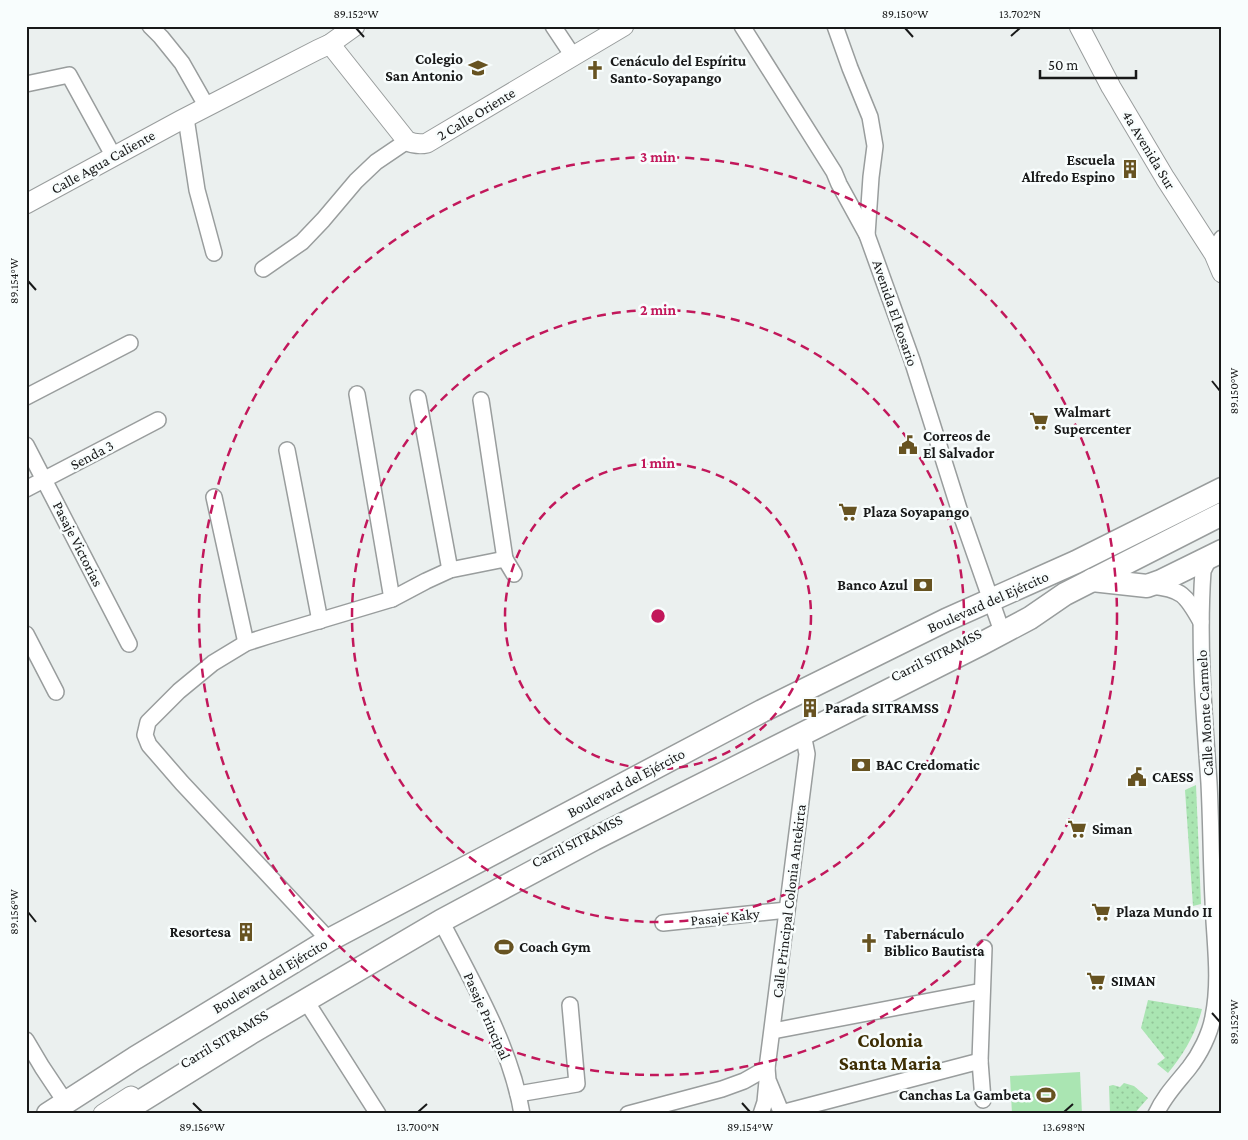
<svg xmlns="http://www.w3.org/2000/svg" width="1248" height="1140" font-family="'Crimson Pro',serif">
  <defs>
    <pattern id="green-dots" width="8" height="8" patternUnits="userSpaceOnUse" patternTransform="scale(1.25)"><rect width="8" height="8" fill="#aae5b2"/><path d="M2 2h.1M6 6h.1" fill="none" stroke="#92c498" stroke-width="1.8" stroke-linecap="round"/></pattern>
  </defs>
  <rect width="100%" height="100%" fill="#ebf0ef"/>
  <g fill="url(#green-dots)">
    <polygon points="1196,785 1201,904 1193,906 1185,790"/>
    <path d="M1148,1000L1202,1009C1196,1033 1184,1054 1168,1073L1157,1064L1165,1058L1141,1028Z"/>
    <polygon points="1124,1083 1134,1086 1148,1098 1134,1114 1110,1114 1109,1086 1113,1085 1120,1087"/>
  </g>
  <polygon fill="#aae5b2" points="1080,1072 1082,1114 1012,1114 1010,1076"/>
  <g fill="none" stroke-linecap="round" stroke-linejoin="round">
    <g stroke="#999d9d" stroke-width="18">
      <g id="minor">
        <polyline points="150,26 161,37 182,63 207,107"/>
        <polyline points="553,26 573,56"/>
        <polyline points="742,26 834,172 839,184 867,235 912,360 959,509 999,623"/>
        <polyline points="835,26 850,68 870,117 875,146 871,177 867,235"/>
        <polyline points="26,84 69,75 114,157"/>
        <polyline points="186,118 197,190 214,253"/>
        <polyline points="1214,254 1216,247 1222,238"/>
        <polyline points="263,269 302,242 323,220 356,181 376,162 407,141"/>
        <polyline points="357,394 392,599"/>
        <polyline points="26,397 130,343"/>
        <polyline points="418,398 450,570"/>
        <polyline points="481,400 505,559"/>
        <polyline points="26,445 129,644"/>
        <polyline points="287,450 320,621"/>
        <polyline points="26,489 158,420"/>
        <polyline points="214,497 246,643"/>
        <path d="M1151,586C1182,589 1186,595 1201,622"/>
        <polyline points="26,634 56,692"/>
        <path d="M441,921C472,981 511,1047 522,1114"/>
        <polyline points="663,923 787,910"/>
        <polyline points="329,940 182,783 149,745 145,735 148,722 179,691 213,663 246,643 268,636 392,599 426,581 450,570 505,559 514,574"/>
        <polyline points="306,1001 378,1114"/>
        <polyline points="773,1031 982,991"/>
        <polyline points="26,1040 42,1067 66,1103"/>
        <polyline points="518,1094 577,1084 570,1005"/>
        <polyline points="983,1100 980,1061 984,948"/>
        <polyline points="781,1113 980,1061"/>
        <polyline points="628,1114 722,1089 744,1081 767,1068"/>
        <polyline points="761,1114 765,1102 767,1081"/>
        <polyline points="782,1114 768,1080 767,1068 807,754 803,734"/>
        <path d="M1156,1114C1164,1096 1177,1083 1189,1068C1200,1054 1210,1034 1213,1017C1221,978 1214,939 1213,900C1211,861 1211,822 1209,783C1204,713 1198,642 1203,571L1210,557"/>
      </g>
    </g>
    <g stroke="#999d9d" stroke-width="21">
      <g id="major">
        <polyline points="1079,26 1111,87 1165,178 1214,254 1222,273"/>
        <path d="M330,44L407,141C414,144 419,145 427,143L624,26"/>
        <polyline points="26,204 181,120 317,50 330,44 355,26"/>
        <polyline points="103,1114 131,1096"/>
      </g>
    </g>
    <g stroke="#999d9d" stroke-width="25">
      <g id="highway">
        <polyline points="1092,580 1147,586 1161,581 1222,551"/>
        <polyline points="48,1114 135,1058 329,940 762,711 946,620 1076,562 1222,489"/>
        <polyline points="120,1114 252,1032 441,921 594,839 981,644 1030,618 1065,594 1222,514"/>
      </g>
    </g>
    <use href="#minor" stroke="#fff" stroke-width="15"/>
    <use href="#major" stroke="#fff" stroke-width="19"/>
    <use href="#highway" stroke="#fff" stroke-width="22"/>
  </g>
  <path fill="none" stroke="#181919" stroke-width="2" d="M356,28L364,37M905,28L913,37M1011,36L1020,28M28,281L36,290M1212,381L1220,391M28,912L36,922M1212,1013L1220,1022M193,1103L202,1112M742,1103L750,1112M418,1112L427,1104M1064,1112L1073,1104"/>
  <g fill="none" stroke="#c2185b" stroke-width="2.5" stroke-dasharray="9 6">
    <circle cx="658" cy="616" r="153"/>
    <circle cx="658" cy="616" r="306"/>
    <circle cx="658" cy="616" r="459"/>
  </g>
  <defs>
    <g id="school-bare" transform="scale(1.5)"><path d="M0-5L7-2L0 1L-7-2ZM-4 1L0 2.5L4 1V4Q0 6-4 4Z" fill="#675321" stroke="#f8fdfd" stroke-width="2.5" paint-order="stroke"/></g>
    <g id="church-bare" transform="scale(1.5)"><path d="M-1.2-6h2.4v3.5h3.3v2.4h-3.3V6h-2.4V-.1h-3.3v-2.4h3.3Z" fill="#675321" stroke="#f8fdfd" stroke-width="2.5" paint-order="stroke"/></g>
    <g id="building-bare" transform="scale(1.5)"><path d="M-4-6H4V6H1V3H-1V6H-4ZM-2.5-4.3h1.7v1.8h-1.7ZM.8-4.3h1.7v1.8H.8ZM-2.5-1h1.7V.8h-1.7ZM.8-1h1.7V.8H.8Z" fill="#675321" stroke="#f8fdfd" stroke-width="2.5" paint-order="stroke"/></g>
    <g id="supermarket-bare" transform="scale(1.5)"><path d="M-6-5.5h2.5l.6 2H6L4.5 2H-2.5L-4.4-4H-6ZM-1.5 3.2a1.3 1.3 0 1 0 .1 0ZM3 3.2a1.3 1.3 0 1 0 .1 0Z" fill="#675321" stroke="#f8fdfd" stroke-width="2.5" paint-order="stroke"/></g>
    <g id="civic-bare" transform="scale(1.5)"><path d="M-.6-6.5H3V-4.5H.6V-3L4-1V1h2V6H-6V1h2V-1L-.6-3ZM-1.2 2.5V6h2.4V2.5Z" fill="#675321" stroke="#f8fdfd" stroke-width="2.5" paint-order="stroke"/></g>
    <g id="bank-bare" transform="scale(1.5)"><path d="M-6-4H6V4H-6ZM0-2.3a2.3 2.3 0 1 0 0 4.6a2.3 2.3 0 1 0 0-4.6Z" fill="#675321" stroke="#f8fdfd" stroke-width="2.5" paint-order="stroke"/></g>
    <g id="stadium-bare" transform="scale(1.5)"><path d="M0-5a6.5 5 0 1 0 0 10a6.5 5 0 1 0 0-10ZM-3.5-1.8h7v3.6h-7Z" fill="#675321" stroke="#f8fdfd" stroke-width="2.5" paint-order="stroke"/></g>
  </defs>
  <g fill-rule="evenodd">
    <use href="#school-bare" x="478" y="68"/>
    <use href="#church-bare" x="595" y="70"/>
    <use href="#building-bare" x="1130" y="169"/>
    <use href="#supermarket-bare" x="1039" y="421"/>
    <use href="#civic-bare" x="908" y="445"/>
    <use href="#supermarket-bare" x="848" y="512"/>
    <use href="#bank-bare" x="923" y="585"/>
    <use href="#building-bare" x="810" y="708"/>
    <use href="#bank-bare" x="861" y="765"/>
    <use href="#civic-bare" x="1137" y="777"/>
    <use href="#supermarket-bare" x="1077" y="829"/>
    <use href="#supermarket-bare" x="1101" y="912"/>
    <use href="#building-bare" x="246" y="932"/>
    <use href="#church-bare" x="869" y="943"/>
    <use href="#stadium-bare" x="504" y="947"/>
    <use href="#supermarket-bare" x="1096" y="981"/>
    <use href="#stadium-bare" x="1046" y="1095"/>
  </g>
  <g text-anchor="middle" stroke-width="5" stroke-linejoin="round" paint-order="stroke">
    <g font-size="15" font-weight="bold" fill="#181919" stroke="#f8fdfd" text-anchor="start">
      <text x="463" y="64" text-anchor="end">Colegio<tspan x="463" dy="17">San Antonio</tspan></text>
      <text x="610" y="66">Cenáculo del Espíritu<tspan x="610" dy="17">Santo-Soyapango</tspan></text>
      <text x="1115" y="165" text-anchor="end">Escuela<tspan x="1115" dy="17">Alfredo Espino</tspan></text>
      <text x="1054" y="417">Walmart<tspan x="1054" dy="17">Supercenter</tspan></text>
      <text x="923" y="441">Correos de<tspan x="923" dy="17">El Salvador</tspan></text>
      <text x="863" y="517">Plaza Soyapango</text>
      <text x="908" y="590" text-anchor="end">Banco Azul</text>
      <text x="825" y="713">Parada SITRAMSS</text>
      <text x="876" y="770">BAC Credomatic</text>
      <text x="1152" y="782">CAESS</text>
      <text x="1092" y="834">Siman</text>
      <text x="1116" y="917">Plaza Mundo II</text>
      <text x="231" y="937" text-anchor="end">Resortesa</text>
      <text x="884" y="939">Tabernáculo<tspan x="884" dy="17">Biblico Bautista</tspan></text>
      <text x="519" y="952">Coach Gym</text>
      <text x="1111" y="986">SIMAN</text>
      <text x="1031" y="1100" text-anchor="end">Canchas La Gambeta</text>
    </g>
    <g font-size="15" fill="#181919" stroke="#f8fdfd">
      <text transform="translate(476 114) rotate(-31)" y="5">2 Calle Oriente</text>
      <text transform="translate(1149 150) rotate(59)" y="5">4a Avenida Sur</text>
      <text transform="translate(103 162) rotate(-29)" y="5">Calle Agua Caliente</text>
      <text transform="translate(895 313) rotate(71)" y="5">Avenida El Rosario</text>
      <text transform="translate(92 455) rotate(-28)" y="5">Senda 3</text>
      <text transform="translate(78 544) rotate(63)" y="5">Pasaje Victorias</text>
      <text transform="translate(988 602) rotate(-24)" y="5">Boulevard del Ejército</text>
      <text transform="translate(936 655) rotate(-27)" y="5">Carril SITRAMSS</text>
      <text transform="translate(1205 713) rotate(-93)" y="5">Calle Monte Carmelo</text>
      <text transform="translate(626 783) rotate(-28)" y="5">Boulevard del Ejército</text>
      <text transform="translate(577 841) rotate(-27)" y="5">Carril SITRAMSS</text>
      <text transform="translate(789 901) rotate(-83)" y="5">Calle Principal Colonia Antekirta</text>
      <text transform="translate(725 917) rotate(-6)" y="5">Pasaje Kaky</text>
      <text transform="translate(270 976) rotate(-31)" y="5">Boulevard del Ejército</text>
      <text transform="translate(487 1016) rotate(66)" y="5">Pasaje Principal</text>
      <text transform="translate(224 1039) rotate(-31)" y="5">Carril SITRAMSS</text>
    </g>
    <g font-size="20" font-weight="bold" fill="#3d2d03" stroke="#f8fdfd">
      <text x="890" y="1047">Colonia<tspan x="890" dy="23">Santa Maria</tspan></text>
    </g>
  </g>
  <circle cx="658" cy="616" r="8" fill="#c2185b" stroke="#f8fdfd" stroke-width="2.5"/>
  <g font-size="15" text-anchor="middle" font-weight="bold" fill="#c2185b" stroke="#f8fdfd" stroke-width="5" stroke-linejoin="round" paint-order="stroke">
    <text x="658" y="162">3 min</text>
    <text x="658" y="315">2 min</text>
    <text x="658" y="468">1 min</text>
  </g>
  <rect width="1248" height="1140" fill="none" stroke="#f8fdfd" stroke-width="55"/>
  <path d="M1040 70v8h96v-8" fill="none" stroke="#181919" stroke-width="2.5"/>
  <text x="1048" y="70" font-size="15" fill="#181919" stroke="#f8fdfd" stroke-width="4" paint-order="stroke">50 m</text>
  <rect x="28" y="28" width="1192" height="1084" fill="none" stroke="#181919" stroke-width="2"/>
  <g font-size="12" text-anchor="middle" fill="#181919">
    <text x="356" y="18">89.152°W</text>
    <text x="905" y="18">89.150°W</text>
    <text x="1020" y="18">13.702°N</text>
    <text transform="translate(14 281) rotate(-90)" y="4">89.154°W</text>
    <text transform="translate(1234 391) rotate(-90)" y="4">89.150°W</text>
    <text transform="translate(14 912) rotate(-90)" y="4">89.156°W</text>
    <text transform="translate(1234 1022) rotate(-90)" y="4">89.152°W</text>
    <text x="202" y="1131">89.156°W</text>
    <text x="418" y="1131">13.700°N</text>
    <text x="750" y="1131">89.154°W</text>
    <text x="1064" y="1131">13.698°N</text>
  </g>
</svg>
